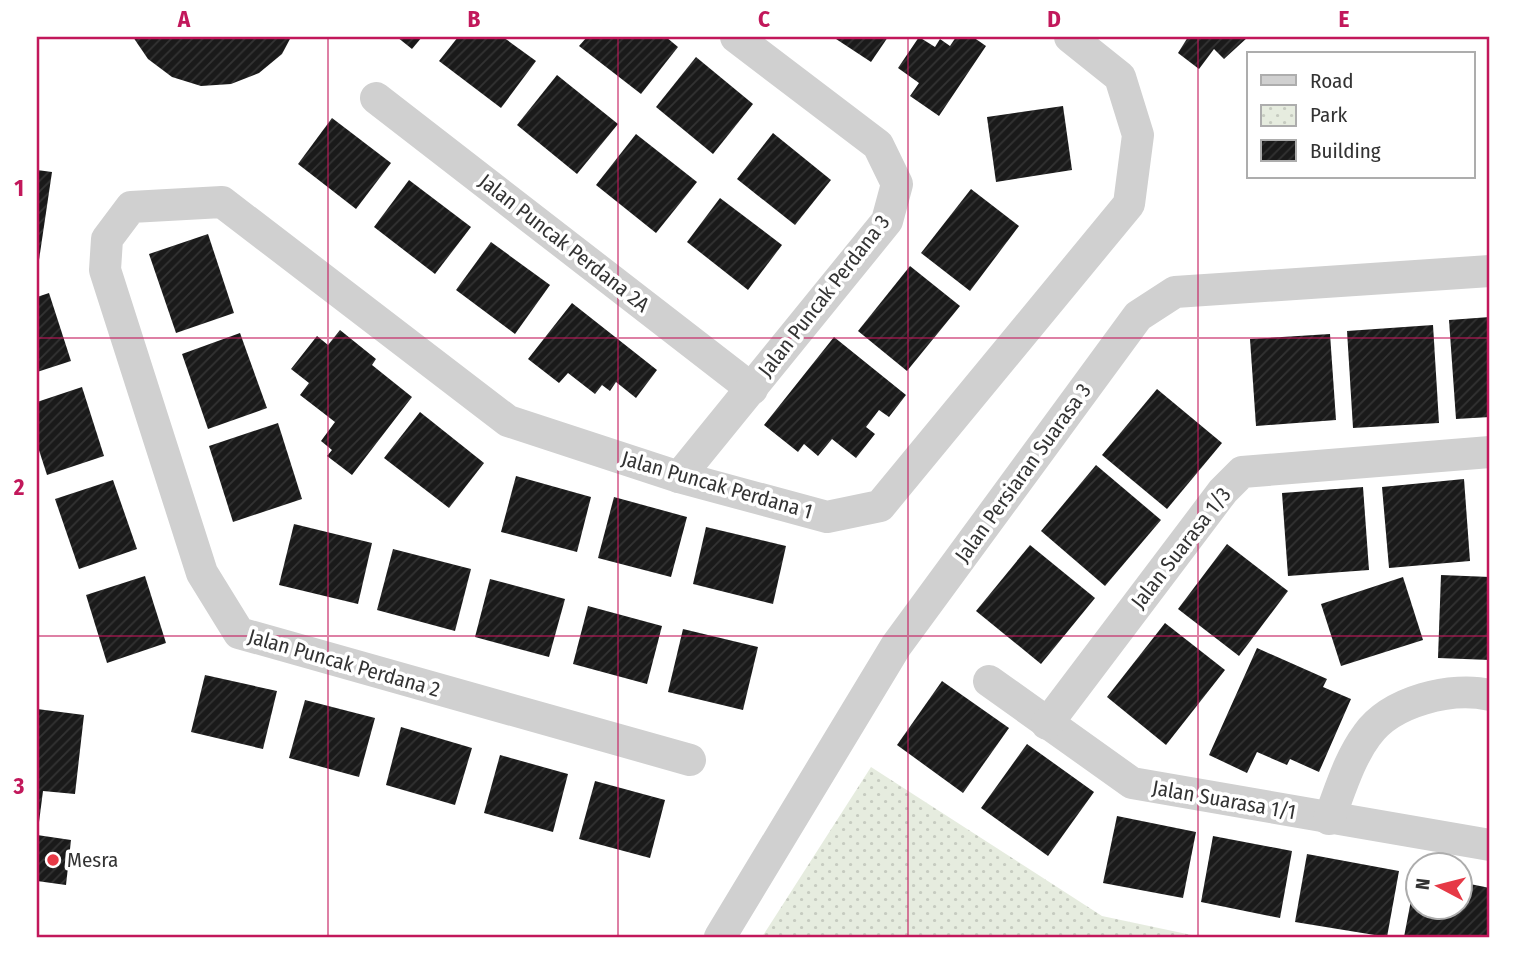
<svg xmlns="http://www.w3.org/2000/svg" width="1527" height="974" font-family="'Fira Sans Condensed',sans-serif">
  <defs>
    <pattern id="park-dots" width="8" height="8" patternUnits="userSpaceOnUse" patternTransform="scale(1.75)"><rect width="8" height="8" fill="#e6ecdf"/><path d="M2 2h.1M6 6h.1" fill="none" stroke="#c6cbc0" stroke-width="1.8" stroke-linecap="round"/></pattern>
    <pattern id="building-hatch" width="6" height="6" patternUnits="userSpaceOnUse" patternTransform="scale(1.75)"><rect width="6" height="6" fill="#1a1a1a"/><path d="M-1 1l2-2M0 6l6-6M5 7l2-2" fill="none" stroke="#333"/></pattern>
  </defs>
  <rect width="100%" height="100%" fill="#fff"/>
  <polygon fill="url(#park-dots)" points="871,767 1102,916 1201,937 762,937"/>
  <g fill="url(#building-hatch)">
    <polygon points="133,37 291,37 282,54 259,73 231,84 201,86 172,77 148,59"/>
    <polygon points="397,37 422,37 412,49"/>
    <polygon points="458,37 503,37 536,61 501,108 439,61"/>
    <polygon points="587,37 666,37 678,47 641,94 579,46"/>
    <polygon points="833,37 888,37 871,62"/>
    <polygon points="919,37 935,47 940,39 950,46 956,37 973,37 986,46 939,116 910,96 919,83 898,68"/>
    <polygon points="1188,37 1248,37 1224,59 1214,49 1199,69 1178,53"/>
    <polygon points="696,57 753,104 713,154 656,107"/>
    <polygon points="557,75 618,124 577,174 517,125"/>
    <polygon points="1063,106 1072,170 996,182 987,117"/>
    <polygon points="332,118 391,163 356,209 298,164"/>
    <polygon points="773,133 831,180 795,225 737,179"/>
    <polygon points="636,134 697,182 656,233 596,185"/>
    <polygon points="37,170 52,172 39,260 37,259"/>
    <polygon points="409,180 471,227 435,274 374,227"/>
    <polygon points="971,189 1019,226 970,291 921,253"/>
    <polygon points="720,198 782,245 748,290 687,242"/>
    <polygon points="208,234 234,313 176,333 149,254"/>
    <polygon points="491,242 550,285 515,334 456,290"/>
    <polygon points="910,266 960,306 907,371 858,331"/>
    <polygon points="49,293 71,361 37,372 37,297"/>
    <polygon points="572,303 657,370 636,398 616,382 610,391 602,385 595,394 568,373 559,383 528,359"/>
    <polygon points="1490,317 1490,417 1456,419 1449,320"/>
    <polygon points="1433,325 1439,423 1353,428 1347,331"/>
    <polygon points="340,330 376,359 372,365 412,397 352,475 327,456 332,450 321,441 335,422 300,395 309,383 291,369 317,336 328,345"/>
    <polygon points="240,333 267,408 208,429 182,354"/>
    <polygon points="1330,334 1336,420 1256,426 1250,339"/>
    <polygon points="834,337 906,395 889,417 879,410 866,427 875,434 856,458 832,439 818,456 804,444 798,452 764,425"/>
    <polygon points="82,387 104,456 47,475 37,444 37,402"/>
    <polygon points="1157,389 1222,443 1167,509 1102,455"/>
    <polygon points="420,412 484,463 449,508 384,458"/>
    <polygon points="278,423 302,499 233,522 209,446"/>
    <polygon points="1096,465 1161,520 1105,586 1041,531"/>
    <polygon points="516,476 591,497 577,552 501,532"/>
    <polygon points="1464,479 1470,561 1389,568 1382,487"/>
    <polygon points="113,480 137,549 79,569 55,499"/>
    <polygon points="1363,487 1369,570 1288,576 1282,493"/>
    <polygon points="614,497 687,517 671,577 598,558"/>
    <polygon points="294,524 372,543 358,604 279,585"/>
    <polygon points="706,527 786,546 773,604 693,584"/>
    <polygon points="1227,544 1288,591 1239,656 1178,609"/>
    <polygon points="1030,545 1095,598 1041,664 976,611"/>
    <polygon points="393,549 471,569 455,631 377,610"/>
    <polygon points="1441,575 1490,577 1490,660 1438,658"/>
    <polygon points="145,576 166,643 107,663 86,595"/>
    <polygon points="1403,577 1423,640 1341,666 1321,604"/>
    <polygon points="490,579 565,599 549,657 475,637"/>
    <polygon points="588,606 662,626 647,684 573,664"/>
    <polygon points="1165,623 1225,670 1166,745 1107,697"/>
    <polygon points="683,629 758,647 743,710 668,692"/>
    <polygon points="1257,648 1327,679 1323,687 1351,699 1319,772 1290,759 1287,765 1257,752 1247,773 1209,755"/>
    <polygon points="205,675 277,691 263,749 191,732"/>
    <polygon points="942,681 1009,728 963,793 897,745"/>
    <polygon points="305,700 375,718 359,777 289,758"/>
    <polygon points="37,709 84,715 75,794 43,791 38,830"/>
    <polygon points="401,727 472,748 455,805 386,785"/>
    <polygon points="1027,744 1094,792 1048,856 981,808"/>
    <polygon points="500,755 568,774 553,832 484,813"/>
    <polygon points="595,781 665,800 650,858 579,839"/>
    <polygon points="1117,816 1196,832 1183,898 1103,883"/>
    <polygon points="37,835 71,840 66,885 37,881"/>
    <polygon points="1213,836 1292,851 1280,918 1201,902"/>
    <polygon points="1307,854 1399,871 1387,937 1295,922"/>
    <polygon points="1416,874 1418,875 1418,908 1460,908 1460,882 1490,888 1488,937 1404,937"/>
  </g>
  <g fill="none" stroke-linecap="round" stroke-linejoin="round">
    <g stroke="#d0d0d0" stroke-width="32">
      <polyline points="376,98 752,389"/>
      <polyline points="679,477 887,221 897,184 878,145 736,37"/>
      <polyline points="989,681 1132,783 1490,845"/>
      <polyline points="1047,724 1223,491 1242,472 1490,452"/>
      <polyline points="690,760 239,633 202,573 105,270 107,239 131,207 222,202 508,421 679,477 827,517 880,506 1129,204 1138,135 1120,77 1070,37"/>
      <path d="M1329,819C1340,791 1349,759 1367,735C1391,701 1452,686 1490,695"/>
      <polyline points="720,937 896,646 1138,316 1175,292 1490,271"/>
    </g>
  </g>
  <path fill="none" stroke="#c2185b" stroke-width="2" stroke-opacity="0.55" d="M328,37V937M618,37V937M908,37V937M1198,37V937M37,338H1490M37,636H1490"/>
  <circle fill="#e63946" stroke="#fff" stroke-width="2.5" cx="53" cy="860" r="7"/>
  <g text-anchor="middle" stroke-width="7" stroke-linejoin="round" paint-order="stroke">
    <g font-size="21" fill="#333" stroke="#fff">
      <text transform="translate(564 243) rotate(38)" y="7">Jalan Puncak Perdana 2A</text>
      <text transform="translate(824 296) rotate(-52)" y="7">Jalan Puncak Perdana 3</text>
      <text transform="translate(1023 473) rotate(-54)" y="7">Jalan Persiaran Suarasa 3</text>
      <text transform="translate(717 485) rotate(16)" y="7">Jalan Puncak Perdana 1</text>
      <text transform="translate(1181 548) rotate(-52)" y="7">Jalan Suarasa 1/3</text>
      <text transform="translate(344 663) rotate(16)" y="7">Jalan Puncak Perdana 2</text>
      <text transform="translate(1224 800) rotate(10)" y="7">Jalan Suarasa 1/1</text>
    </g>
    <g font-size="21" fill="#333" stroke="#fff" text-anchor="start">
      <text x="67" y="867">Mesra</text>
    </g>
  </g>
  <rect width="1527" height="974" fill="none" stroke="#ffffff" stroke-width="77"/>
  <rect x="1247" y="52" width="228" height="126" fill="#ffffff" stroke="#adadad" stroke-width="2"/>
  <rect x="1261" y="75" width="35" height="10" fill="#d0d0d0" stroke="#adadad" stroke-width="2"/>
  <text x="1310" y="88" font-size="21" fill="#333333">Road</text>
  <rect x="1261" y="105" width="35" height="21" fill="url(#park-dots)" stroke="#adadad" stroke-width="2"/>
  <text x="1310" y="122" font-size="21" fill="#333333">Park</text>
  <rect x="1261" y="140" width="35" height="21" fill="url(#building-hatch)" stroke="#adadad" stroke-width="2"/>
  <text x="1310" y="158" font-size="21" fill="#333333">Building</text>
  <g transform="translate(1439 886) rotate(277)"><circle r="33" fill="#ffffff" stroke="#adadad" stroke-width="2"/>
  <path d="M0-5L12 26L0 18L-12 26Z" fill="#e63946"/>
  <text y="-10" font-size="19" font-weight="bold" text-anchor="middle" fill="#333333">N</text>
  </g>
  <rect x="38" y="38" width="1450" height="898" fill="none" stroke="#c2185b" stroke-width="2.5"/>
  <g font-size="23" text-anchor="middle" font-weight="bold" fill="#c2185b">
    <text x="184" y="27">A</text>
    <text x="474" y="27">B</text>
    <text x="764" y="27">C</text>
    <text x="1054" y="27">D</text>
    <text x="1344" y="27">E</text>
    <text x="19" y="196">1</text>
    <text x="19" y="495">2</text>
    <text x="19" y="794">3</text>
  </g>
</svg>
